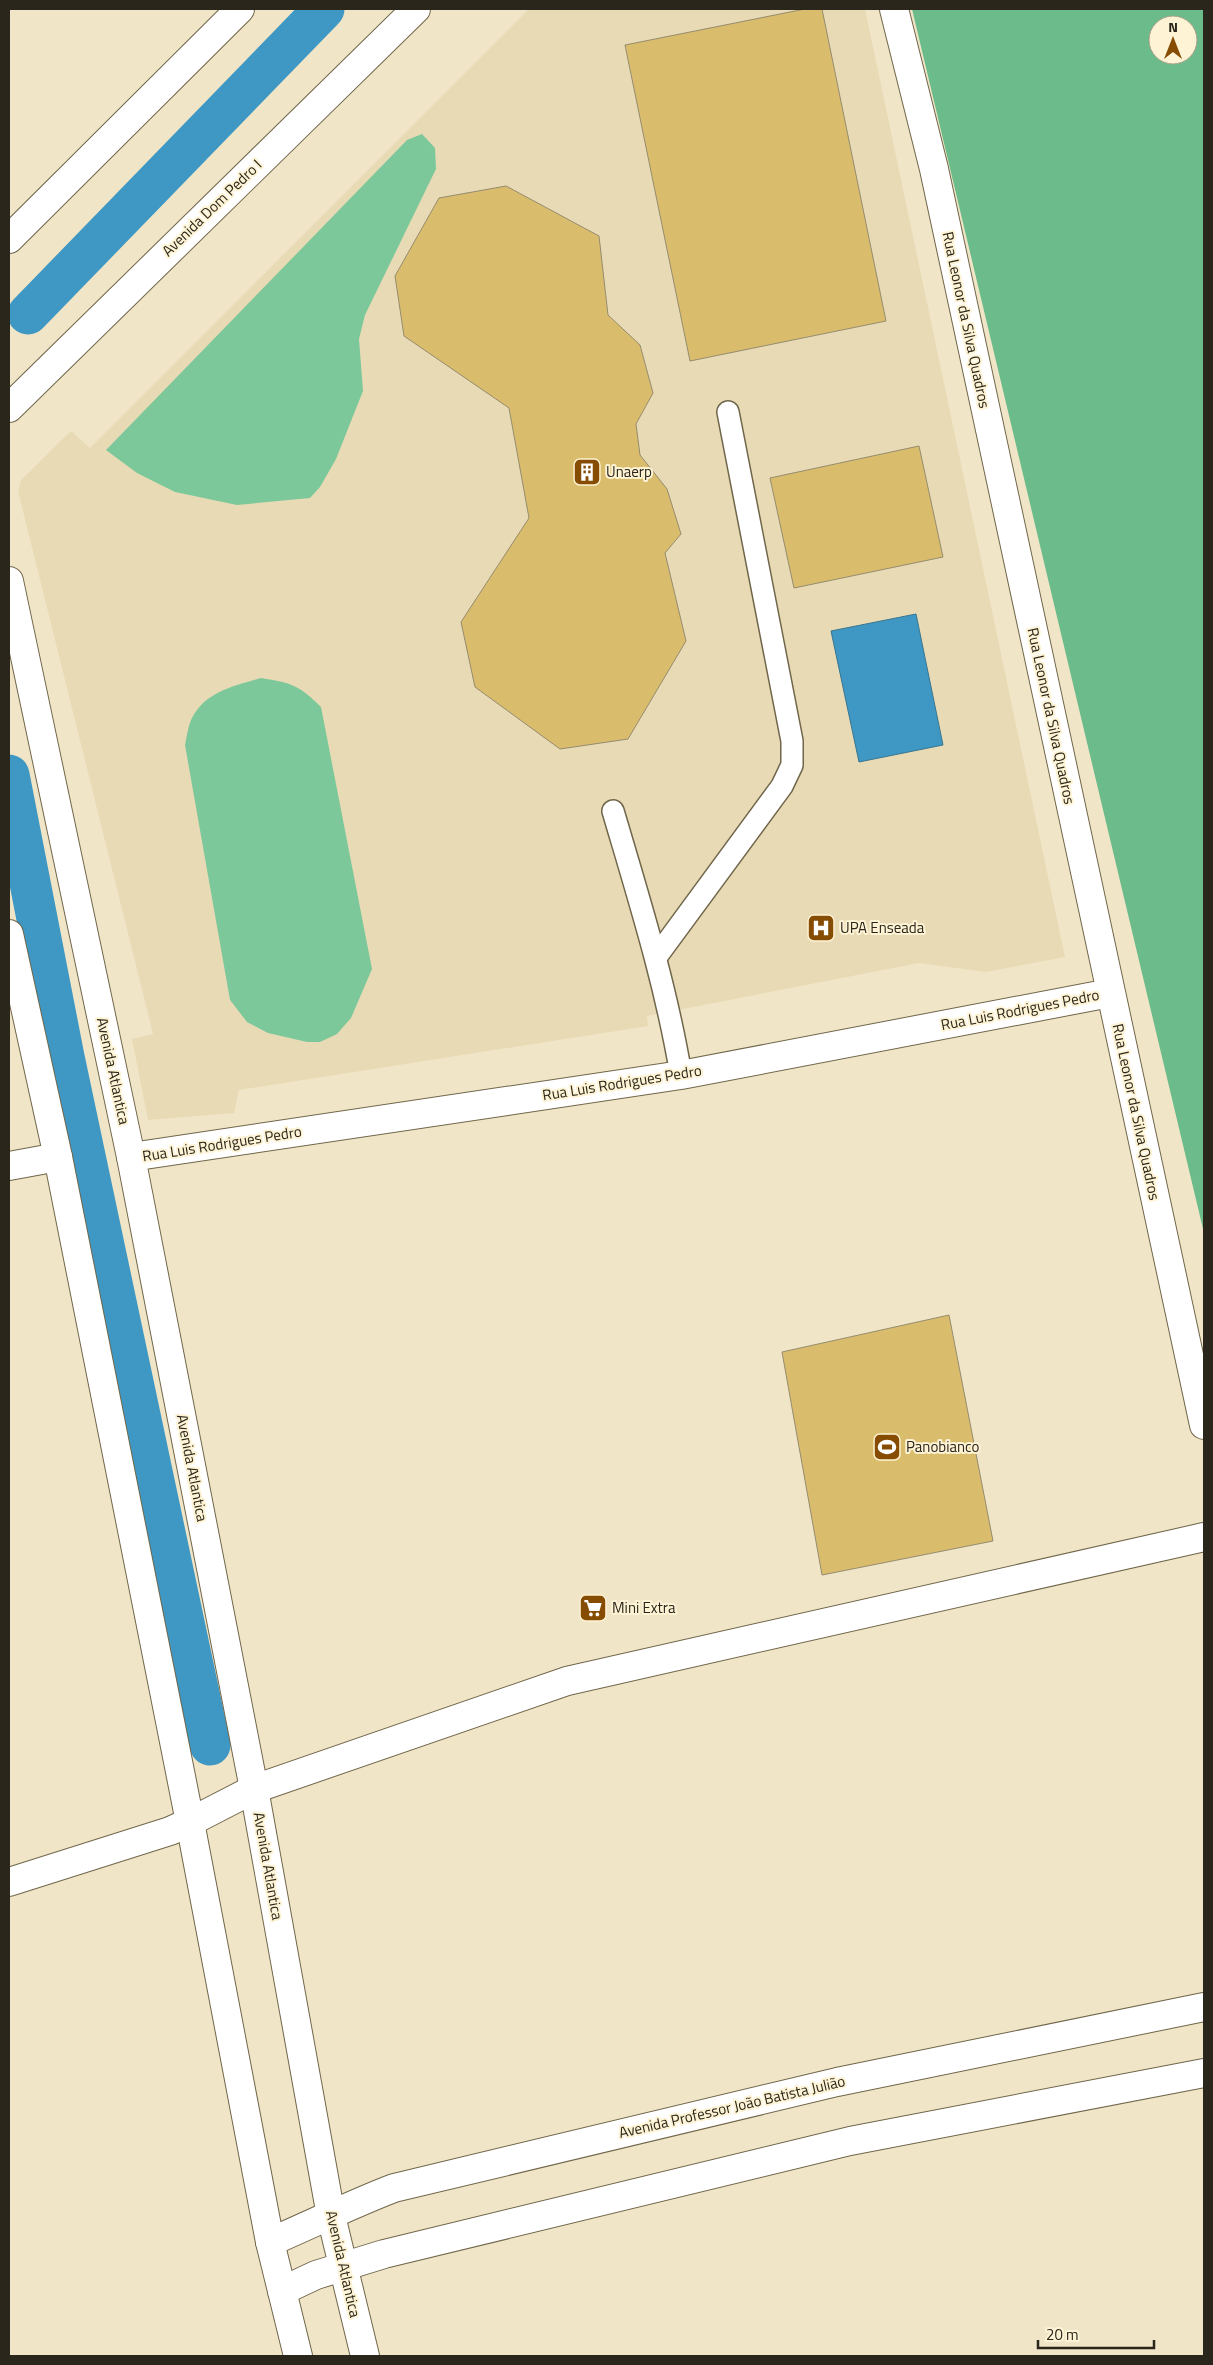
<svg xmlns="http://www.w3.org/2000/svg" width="1213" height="2365" font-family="'Titillium Web',sans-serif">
  <rect width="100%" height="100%" fill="#f1e5c7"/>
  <polygon fill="#e8dab5" points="529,9 865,9 1065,957 986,972 919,963 647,1016 648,1026 239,1090 234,1113 148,1120 132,1039 153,1034 18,491 21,480 71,431 90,448"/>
  <g fill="#7dc89a">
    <polygon points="422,134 435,148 436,169 365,315 359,339 363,391 336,459 320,487 310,498 237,505 175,492 137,473 106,450 407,140"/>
    <path d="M261,678C292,683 299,685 321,707L372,969L351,1018L337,1034L320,1042H307L268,1033L247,1022L230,1000L185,745C187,736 188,726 192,718C206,691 234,686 261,678Z"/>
  </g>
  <path fill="#6bbb8b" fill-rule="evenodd" d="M912,9H1204V1233ZM1158,25H1188V55H1158Z"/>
  <polygon fill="#3e98c3" stroke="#387691" points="916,614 943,745 859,762 831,631"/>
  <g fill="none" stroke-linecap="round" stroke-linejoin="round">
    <g stroke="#3e98c3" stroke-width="41">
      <polyline points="28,314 324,9"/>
      <polyline points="9,775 64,1057 210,1745"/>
    </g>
  </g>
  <g fill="#dabd6c" stroke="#958b6f">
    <polygon points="805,9 822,9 886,321 690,361 625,45"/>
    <polygon points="506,186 599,236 608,315 640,345 653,393 636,424 640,455 667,489 681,534 665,553 686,641 628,739 560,749 475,687 461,622 529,518 509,408 404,336 395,276 439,198"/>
    <polygon points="919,446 943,557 794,588 770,478"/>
    <polygon points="949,1315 993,1541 822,1575 782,1352"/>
  </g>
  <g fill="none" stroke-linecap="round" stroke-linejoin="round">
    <g stroke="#70664b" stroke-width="24">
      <g id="service">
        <path d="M613,811C639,899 666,985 681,1075"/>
        <polyline points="657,956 782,786 792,765 792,741 728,412"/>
      </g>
    </g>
    <g stroke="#70664b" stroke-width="30">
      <g id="minor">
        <polyline points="894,9 934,169 1204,1425"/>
        <polyline points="131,1157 681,1075 1110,993"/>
        <polyline points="9,1166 58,1157"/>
        <polyline points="254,1789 331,2216 365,2356"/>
        <polyline points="190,1822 270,2242 298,2356"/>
        <path d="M270,2242C312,2224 352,2204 394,2188L837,2082L1204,2007"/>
        <polyline points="282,2291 316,2275 384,2254 850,2141 1204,2073"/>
      </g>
    </g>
    <g stroke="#70664b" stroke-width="30">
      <g id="tertiary">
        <polyline points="9,239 240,9"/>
        <polyline points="9,408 416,9"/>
        <polyline points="9,1882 170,1831 190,1822"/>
      </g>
    </g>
    <g stroke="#70664b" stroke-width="30">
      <g id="secondary">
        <polyline points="9,581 131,1157 254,1789"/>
        <polyline points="9,934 58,1157 190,1822 254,1789 567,1681 1204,1537"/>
      </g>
    </g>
    <use href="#service" stroke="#fff" stroke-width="21"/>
    <use href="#minor" stroke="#fff" stroke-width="28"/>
    <use href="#tertiary" stroke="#fff" stroke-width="28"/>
    <use href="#secondary" stroke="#fff" stroke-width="28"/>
  </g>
  <defs>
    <g id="building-square" transform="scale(1.4375)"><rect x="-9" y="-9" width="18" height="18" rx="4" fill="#864c02" stroke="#fef3d4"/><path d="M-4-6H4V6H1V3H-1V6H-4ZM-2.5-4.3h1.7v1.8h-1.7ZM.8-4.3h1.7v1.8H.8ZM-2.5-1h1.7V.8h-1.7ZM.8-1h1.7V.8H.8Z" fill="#fff"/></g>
    <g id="hospital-square" transform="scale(1.4375)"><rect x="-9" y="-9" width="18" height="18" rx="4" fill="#864c02" stroke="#fef3d4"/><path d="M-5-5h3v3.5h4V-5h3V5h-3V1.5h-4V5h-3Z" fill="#fff"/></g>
    <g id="stadium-square" transform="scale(1.4375)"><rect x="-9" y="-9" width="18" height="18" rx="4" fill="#864c02" stroke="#fef3d4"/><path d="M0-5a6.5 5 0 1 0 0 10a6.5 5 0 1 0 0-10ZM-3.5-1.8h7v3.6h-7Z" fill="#fff"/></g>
    <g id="supermarket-square" transform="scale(1.4375)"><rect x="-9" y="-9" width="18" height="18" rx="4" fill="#864c02" stroke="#fef3d4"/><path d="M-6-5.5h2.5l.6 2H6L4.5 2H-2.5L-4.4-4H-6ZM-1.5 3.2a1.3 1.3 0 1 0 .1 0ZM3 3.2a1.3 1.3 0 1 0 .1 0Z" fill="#fff"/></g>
  </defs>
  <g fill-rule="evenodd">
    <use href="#building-square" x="587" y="472"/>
    <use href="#hospital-square" x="821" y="928"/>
    <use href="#stadium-square" x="887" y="1447"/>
    <use href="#supermarket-square" x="593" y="1608"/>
  </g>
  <g text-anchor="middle" stroke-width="4" stroke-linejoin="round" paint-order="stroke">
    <g font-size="15" fill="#2a261b" stroke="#fef3d4">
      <text transform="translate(212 208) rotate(-44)" y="5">Avenida Dom Pedro I</text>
      <text transform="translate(966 320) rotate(78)" y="5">Rua Leonor da Silva Quadros</text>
      <text transform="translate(1051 716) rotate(78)" y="5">Rua Leonor da Silva Quadros</text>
      <text transform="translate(1020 1010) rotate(-11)" y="5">Rua Luis Rodrigues Pedro</text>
      <text transform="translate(113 1071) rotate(78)" y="5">Avenida Atlantica</text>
      <text transform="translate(622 1083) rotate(-9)" y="5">Rua Luis Rodrigues Pedro</text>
      <text transform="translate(1136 1112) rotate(78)" y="5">Rua Leonor da Silva Quadros</text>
      <text transform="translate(222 1144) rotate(-9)" y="5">Rua Luis Rodrigues Pedro</text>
      <text transform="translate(192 1468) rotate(79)" y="5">Avenida Atlantica</text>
      <text transform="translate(268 1866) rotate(80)" y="5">Avenida Atlantica</text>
      <text transform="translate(732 2107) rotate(-13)" y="5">Avenida Professor João Batista Julião</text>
      <text transform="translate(343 2264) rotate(77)" y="5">Avenida Atlantica</text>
    </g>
    <g font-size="15" fill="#2a261b" stroke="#fef3d4" text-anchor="start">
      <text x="606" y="477">Unaerp</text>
      <text x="840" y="933">UPA Enseada</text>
      <text x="906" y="1452">Panobianco</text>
      <text x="612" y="1613">Mini Extra</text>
    </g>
  </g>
  <rect width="1213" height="2365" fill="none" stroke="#2a261b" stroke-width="20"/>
  <g transform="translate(1173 40)"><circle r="24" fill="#fef3d4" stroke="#a9a18a"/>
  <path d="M0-4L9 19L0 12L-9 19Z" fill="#864c02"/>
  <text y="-8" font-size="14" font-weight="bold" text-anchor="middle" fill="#2a261b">N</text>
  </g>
  <path d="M1038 2340v8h116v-8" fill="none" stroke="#2a261b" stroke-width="2.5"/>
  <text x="1046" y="2340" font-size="15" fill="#2a261b" stroke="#fef3d4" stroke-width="4" paint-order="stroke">20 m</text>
</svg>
